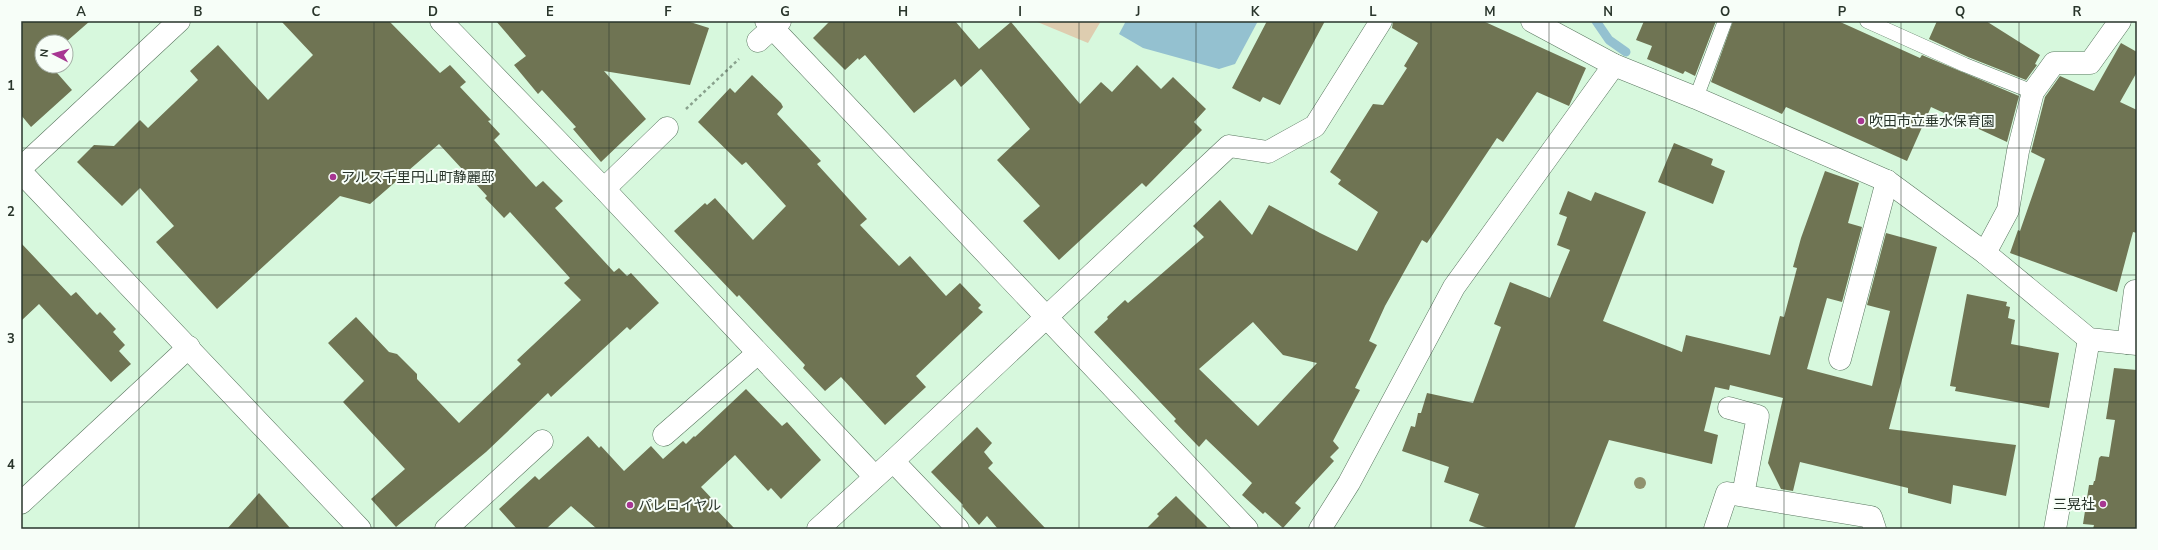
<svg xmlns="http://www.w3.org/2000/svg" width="2158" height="550" font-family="'Nunito Sans','Noto Sans JP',sans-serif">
  <rect width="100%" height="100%" fill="#d7f8dd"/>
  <polygon fill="#decdb0" points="1035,21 1101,21 1088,43"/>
  <polygon fill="#94c1d0" points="1126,21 1258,21 1235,64 1219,69 1143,48 1119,34"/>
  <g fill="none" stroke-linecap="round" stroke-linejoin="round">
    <polyline stroke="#94c1d0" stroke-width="9" points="1596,21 1609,40 1626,52"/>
  </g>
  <g fill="#6f7453" fill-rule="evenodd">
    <polygon points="21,21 90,21 66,42 42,42 42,66 51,66 72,90 31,127 21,115"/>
    <polygon points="281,21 389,21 440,73 450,65 466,82 460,87 491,120 488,121 500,134 494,140 536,187 543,181 563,201 555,208 614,272 619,268 627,276 631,273 659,303 630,330 627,327 551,397 548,393 486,452 396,527 371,499 405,469 343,402 364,381 328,343 356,317 389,352 397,354 417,374 417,379 459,423 521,364 517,360 581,300 564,283 570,278 510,212 504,218 485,198 487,196 439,144 370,204 340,196 217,309 156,242 174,226 140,188 122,206 77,162 94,145 114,146 140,120 148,128 198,80 190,71 218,45 268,100 313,55"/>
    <polygon points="496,21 687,21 709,28 690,85 604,71 646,119 601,162 573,129 576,127 542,90 538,94 514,65 526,56"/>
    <polygon points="830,21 955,21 979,49 1011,22 1080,104 1101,82 1112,92 1137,65 1161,89 1173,77 1206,109 1194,122 1202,130 1146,187 1142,183 1059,260 1023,221 1040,206 997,160 1030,129 981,69 961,87 955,79 914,113 865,55 859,60 858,58 845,70 813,38"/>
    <polygon points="1267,21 1325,21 1280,105 1263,97 1260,102 1232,88"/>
    <path d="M1393,21H1483L1586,68L1569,106L1537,92L1503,142L1497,138L1427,243L1422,240L1385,306L1369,341L1377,345L1355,388L1360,390L1333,441L1339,448L1330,457L1334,461L1295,503L1301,508L1283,528L1265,512L1263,514L1242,495L1252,483L1206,439L1199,447L1174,421L1176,419L1094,332L1108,319L1107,317L1125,300L1128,303L1204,237L1193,226L1220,200L1252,235L1269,205L1320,233L1357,251L1378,212L1338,184L1341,180L1330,172L1373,104L1383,105L1407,68L1404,66L1418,43L1392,28ZM1253,322L1283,355L1317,363L1258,426L1199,369Z"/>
    <polygon points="1644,21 1716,21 1695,76 1685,71 1683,74 1647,59 1652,46 1636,40"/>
    <polygon points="1733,21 1838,21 1920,58 1922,55 2019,96 2007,142 1931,107 1907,161 1786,107 1782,114 1711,82"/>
    <polygon points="1937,21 1986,21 2040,55 2035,64 2037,65 2026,80 1968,57 1929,39"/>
    <polygon points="2121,43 2137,52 2137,72 2120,102 2137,110 2137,233 2133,232 2117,292 2010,253 2018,230 2020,231 2045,159 2031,152 2045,97 2060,76 2094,91"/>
    <polygon points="752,75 781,103 783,107 777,114 821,161 817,164 867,219 860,225 899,266 910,256 946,296 960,283 981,305 978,308 983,312 916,376 926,387 885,425 841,377 825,391 803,368 805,365 739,295 737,297 674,231 705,203 707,205 715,198 753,240 786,206 746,162 742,165 698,122 730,88 735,93"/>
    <polygon points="1674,143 1713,159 1711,165 1725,171 1713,204 1658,182"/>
    <polygon points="1825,171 1859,183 1848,223 1862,227 1842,302 1827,298 1807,369 1872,386 1890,311 1867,305 1886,233 1937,247 1889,429 2016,445 2006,496 1953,485 1951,504 1908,493 1908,488 1800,462 1793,491 1781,489 1768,463 1783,398 1730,385 1729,390 1715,387 1704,431 1718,435 1712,464 1609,440 1574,529 1490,529 1469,521 1479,494 1444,482 1449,467 1402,451 1411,426 1415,427 1418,413 1421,413 1427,393 1473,403 1501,327 1494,324 1510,282 1550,298 1570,250 1557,245 1567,217 1559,214 1568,191 1591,201 1595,192 1646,212 1603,321 1682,352 1686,335 1770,355 1780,316 1784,317 1797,268 1793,267 1801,238"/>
    <polygon points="21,243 71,296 76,292 97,315 100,312 116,329 113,332 125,345 119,351 131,364 111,382 39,304 21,321"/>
    <polygon points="1967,294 2007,302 2006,306 2010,307 2008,318 2015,320 2011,344 2059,353 2049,408 1955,391 1956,387 1950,386"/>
    <polygon points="2114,368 2137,370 2137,529 2093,529 2094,525 2083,524 2089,485 2093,485 2094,481 2095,481 2099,458 2101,456 2109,457 2115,420 2106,419"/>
    <polygon points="746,389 782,426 787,422 821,460 781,499 771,488 768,491 735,455 701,487 715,502 712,505 735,529 597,529 571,506 546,529 517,529 499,509 535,476 539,480 588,436 599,448 601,446 624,471 651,446 663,459 683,441 686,444 694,436 695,437"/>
    <polygon points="977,427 992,443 984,452 993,463 988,468 1046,529 998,529 987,516 979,525 962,506 963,505 931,472"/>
    <polygon points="259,493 291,529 227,529"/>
    <polygon points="1176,496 1209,529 1146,529 1159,516 1157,514"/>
  </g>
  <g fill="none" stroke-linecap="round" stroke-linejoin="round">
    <g stroke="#5a7760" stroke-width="15">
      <g id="lane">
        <polyline points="1867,21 1965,65 2033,92"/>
        <polyline points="1696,98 1725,21"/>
      </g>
    </g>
    <g stroke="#5a7760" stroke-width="23">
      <g id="street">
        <polyline points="441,21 604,189 875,477"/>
        <polyline points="766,21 1247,529"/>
        <polyline points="1532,21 1614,65 1696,98 1887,181 1985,253 2089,339 2137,344"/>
        <polyline points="758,41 780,21"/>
        <polyline points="21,168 179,21"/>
        <polyline points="21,172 360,529"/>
        <polyline points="604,189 667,128"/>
        <polyline points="1985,253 2008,210 2018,151 2033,92 2054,63 2090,63 2120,21"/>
        <polyline points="2128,343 2135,291"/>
        <polyline points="1840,359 1887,181"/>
        <polyline points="1729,408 1758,416 1743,495"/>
        <polyline points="664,435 758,353"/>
        <polyline points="893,461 958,529"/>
        <polyline points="21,503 189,347"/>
        <polyline points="446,529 542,441"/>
        <polyline points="818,529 893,461 1229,146 1268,152 1315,126 1381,21"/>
        <polyline points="1320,529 1349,483 1454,287 1614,65"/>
        <polyline points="1715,529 1727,493 1871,517 1875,529"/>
      </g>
    </g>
    <g stroke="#5a7760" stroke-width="23">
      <polyline id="secondary" points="2055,529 2089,339"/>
    </g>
    <polyline stroke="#89a18d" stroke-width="2.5" stroke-dasharray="3 3" stroke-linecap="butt" points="686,109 739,59"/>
    <use href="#lane" stroke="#fff" stroke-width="14"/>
    <use href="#street" stroke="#fff" stroke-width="22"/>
    <use href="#secondary" stroke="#fff" stroke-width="22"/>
  </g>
  <circle fill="#90926e" cx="1640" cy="483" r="6"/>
  <path fill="none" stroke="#29352b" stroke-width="1" stroke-opacity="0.55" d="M139,21V529M257,21V529M374,21V529M492,21V529M609,21V529M727,21V529M844,21V529M962,21V529M1079,21V529M1196,21V529M1314,21V529M1431,21V529M1549,21V529M1666,21V529M1784,21V529M1901,21V529M2019,21V529M21,148H2137M21,275H2137M21,402H2137"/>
  <g fill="#a73692" stroke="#f7fef8" stroke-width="1.5">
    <circle cx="1861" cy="121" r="4"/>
    <circle cx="333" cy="177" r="4"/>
    <circle cx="2103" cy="504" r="4"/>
    <circle cx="630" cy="505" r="4"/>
  </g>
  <g text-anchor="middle" stroke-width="4" stroke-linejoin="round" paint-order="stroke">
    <g font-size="14" fill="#29352b" stroke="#f7fef8" text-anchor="start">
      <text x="1869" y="126">吹田市立垂水保育園</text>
      <text x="341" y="182">アルス千里円山町静麗邸</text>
      <text x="2095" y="509" text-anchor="end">三晃社</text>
      <text x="638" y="510">パレロイヤル</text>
    </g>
  </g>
  <rect width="2158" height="550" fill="none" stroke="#f7fef8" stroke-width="44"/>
  <g transform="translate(54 54) rotate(276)"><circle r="19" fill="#f7fef8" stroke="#a5aea6"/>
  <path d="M0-3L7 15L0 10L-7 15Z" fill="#a73692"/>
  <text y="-6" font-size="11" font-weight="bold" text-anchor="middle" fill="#29352b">N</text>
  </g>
  <rect x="22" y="22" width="2114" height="506" fill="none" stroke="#29352b" stroke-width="1.5"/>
  <g font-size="13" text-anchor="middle" font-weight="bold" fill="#29352b">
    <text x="81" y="16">A</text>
    <text x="198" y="16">B</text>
    <text x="316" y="16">C</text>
    <text x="433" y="16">D</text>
    <text x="550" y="16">E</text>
    <text x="668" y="16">F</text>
    <text x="785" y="16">G</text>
    <text x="903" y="16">H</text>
    <text x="1020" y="16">I</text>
    <text x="1138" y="16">J</text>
    <text x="1255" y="16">K</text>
    <text x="1373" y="16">L</text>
    <text x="1490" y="16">M</text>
    <text x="1608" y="16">N</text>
    <text x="1725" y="16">O</text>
    <text x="1842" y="16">P</text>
    <text x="1960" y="16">Q</text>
    <text x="2077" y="16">R</text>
    <text x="11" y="90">1</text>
    <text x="11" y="216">2</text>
    <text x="11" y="343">3</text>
    <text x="11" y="469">4</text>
  </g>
</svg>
